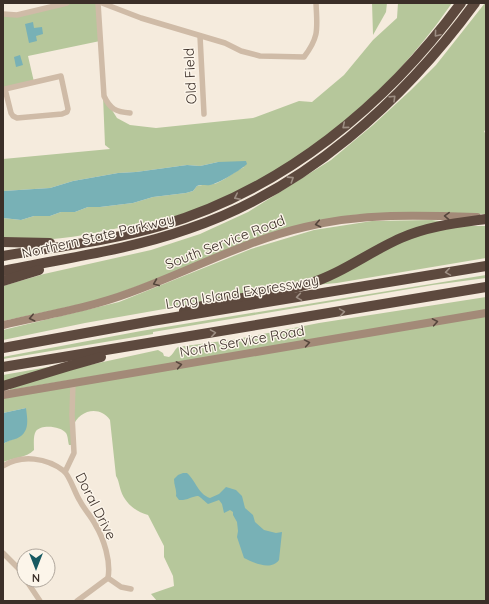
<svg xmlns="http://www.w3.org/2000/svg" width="489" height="604" font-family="Quicksand,sans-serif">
  <rect width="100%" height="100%" fill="#f5ebdd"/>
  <g fill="#b6c79b">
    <polygon points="67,3 98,3 100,41 28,56 34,82 3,89 3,14 17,15"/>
    <polygon points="372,3 387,3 386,12 373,35"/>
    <path d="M398,3H452C442,17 432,31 421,44C359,120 273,186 179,215C161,221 142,223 123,227C83,236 44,243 3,240V218L21,220L34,216H50L61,212H75L88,207H100L133,203L153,197L186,193L193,191L197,186C204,184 212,186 219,182C228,178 235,171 244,167L218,162L200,166L187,165L136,172L118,173L73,181L50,188L3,191V159L110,149L105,145L103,96L117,118L130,125L156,128L253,118L299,101L312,102L344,75L373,40L397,18Z"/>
    <polygon points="485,3 486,3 486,130 484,131 486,135 486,214 402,212 353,215 303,225 100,300 3,321 3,286 44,274 151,250 200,234 248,212 331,160 373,125 411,90 436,65"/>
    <polygon points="432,220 445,222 302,283 272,290 85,323 3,340 3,330 119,302 251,249 314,230 372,221"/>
    <path d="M486,226V258L337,283L315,285C359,263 405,234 455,227C465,225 476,226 486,226Z"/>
    <polygon points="486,275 486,278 433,285 153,332 153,334 3,359 3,357 13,355 141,331"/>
    <path d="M486,297V311L10,390V387L80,367L158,350L163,353L164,356L169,357C173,355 174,350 178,347L237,339L319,323Z"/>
    <path d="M486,313V601H157L151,594L174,586L173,576L164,557V546L148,515C136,512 125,503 121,491C119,485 119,481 116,476L110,420C100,405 78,410 73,427C71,432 72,440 71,445H69C68,442 68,436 66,433C61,426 41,424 36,431C33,435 34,445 34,450C26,458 13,458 3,462V444L8,441L16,438L26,408L3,413V395Z"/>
    <polygon points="54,366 3,384 3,375"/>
  </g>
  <g fill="#78b1b6">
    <polygon points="33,22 34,28 42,27 43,34 36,36 37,41 29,43 25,24"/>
    <polygon points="20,55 23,65 16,67 14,57"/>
    <path d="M246,161L247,164C242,169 218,184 210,185C206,186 202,184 197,186L193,191L186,193L153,197L133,203L100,207H88L75,212H61L50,216H34L21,220L3,218V191L50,188L73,181L118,173L136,172L187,165L200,166L218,162Z"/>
    <path d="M26,408C27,417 30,429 21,436C16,440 8,440 3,444V413Z"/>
    <path d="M183,473H187C196,481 198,494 210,498L219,494L226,487L236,490L242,496L245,508L253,515L255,522L264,530L276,533L282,532L279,560C271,571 254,563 244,558L237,537L238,531L237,522L233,515V512L230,510L224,513L222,504L219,500L208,504C205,502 201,497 198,496C195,495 186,501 179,500L176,496C177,490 174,486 174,479L178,475Z"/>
  </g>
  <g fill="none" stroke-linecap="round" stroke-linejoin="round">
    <g stroke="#cfbba7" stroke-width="5.5">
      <path d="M98,3L104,96C110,109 116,112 130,113"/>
      <path d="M102,3L141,18L225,43L241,51L260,56L304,57C320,36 317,28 316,3"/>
      <polyline points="3,14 17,15 67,3"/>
      <polyline points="200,36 204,114"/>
      <polyline points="3,89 5,89 61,76 68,109 67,112 62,114 17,118 13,116 11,113 5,89"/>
      <path d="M3,466C22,454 47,458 64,471C70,476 75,494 80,501C84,509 91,516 95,524C104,539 111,561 108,578L77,601"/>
      <polyline points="65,472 74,453 72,415 73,383"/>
      <polyline points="3,553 19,569 24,577"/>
      <polyline points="108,578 121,587 131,589"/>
      <polyline points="26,580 40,601"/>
    </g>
    <g stroke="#a38a78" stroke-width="8">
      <path d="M3,325C45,315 89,308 129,293C188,272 244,241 305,227C362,213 419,215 477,217"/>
      <polyline points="3,395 486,313"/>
    </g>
    <g stroke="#5d493e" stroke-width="10">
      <polyline points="3,242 50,243"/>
      <path d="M3,256C55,247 109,241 160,226C283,190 386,105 461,3"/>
      <path d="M3,271C65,258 128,250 188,229C305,190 403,101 475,3"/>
      <polyline points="3,281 39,270"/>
      <path d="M184,311C224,298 268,297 308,284C341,274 369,252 401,238C428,226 457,223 486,219"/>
      <polyline points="3,348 152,321 486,266"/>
      <polyline points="3,367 486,287"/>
      <polyline points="3,386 69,366 101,357"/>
    </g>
  </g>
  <defs><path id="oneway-chevron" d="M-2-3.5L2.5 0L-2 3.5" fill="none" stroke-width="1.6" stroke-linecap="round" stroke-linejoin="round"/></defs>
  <g stroke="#9d8e83">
    <use href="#oneway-chevron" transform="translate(437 34) rotate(130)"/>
    <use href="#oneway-chevron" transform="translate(393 98) rotate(-44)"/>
    <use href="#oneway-chevron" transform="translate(345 126) rotate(140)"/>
    <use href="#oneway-chevron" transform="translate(291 179) rotate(-33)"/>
    <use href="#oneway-chevron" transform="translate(237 197) rotate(154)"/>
    <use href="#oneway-chevron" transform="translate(448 272) rotate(171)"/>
    <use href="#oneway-chevron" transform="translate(299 297) rotate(171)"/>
    <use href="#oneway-chevron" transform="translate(342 312) rotate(-9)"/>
    <use href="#oneway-chevron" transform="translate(213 333) rotate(-9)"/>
  </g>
  <g stroke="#55463c">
    <use href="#oneway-chevron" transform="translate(447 216) rotate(-178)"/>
    <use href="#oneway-chevron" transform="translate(318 224) rotate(168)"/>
    <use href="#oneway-chevron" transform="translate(156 283) rotate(158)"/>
    <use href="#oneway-chevron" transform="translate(32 318) rotate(167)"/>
    <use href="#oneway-chevron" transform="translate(435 322) rotate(-10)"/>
    <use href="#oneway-chevron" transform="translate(307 343) rotate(-10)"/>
    <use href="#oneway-chevron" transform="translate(179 365) rotate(-10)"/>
  </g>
  <g text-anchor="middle" stroke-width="3" stroke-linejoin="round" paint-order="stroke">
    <g font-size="14" fill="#3b2f28" stroke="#fcf5ea">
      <text transform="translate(190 76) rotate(-93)" y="5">Old Field</text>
      <text transform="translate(98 236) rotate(-13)" y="5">Northern State Parkway</text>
      <text transform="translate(225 242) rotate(-21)" y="5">South Service Road</text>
      <text transform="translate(242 292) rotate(-9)" y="5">Long Island Expressway</text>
      <text transform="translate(242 341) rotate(-10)" y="5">North Service Road</text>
      <text transform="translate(96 506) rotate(63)" y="5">Doral Drive</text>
    </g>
  </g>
  <rect width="489" height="604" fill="none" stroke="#3b2f28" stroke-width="8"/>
  <g transform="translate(36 568) rotate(180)"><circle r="19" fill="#fcf5ea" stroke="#afa69c"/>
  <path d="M0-3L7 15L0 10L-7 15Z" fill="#185a62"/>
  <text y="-6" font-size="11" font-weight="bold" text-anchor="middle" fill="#3b2f28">N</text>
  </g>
</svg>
